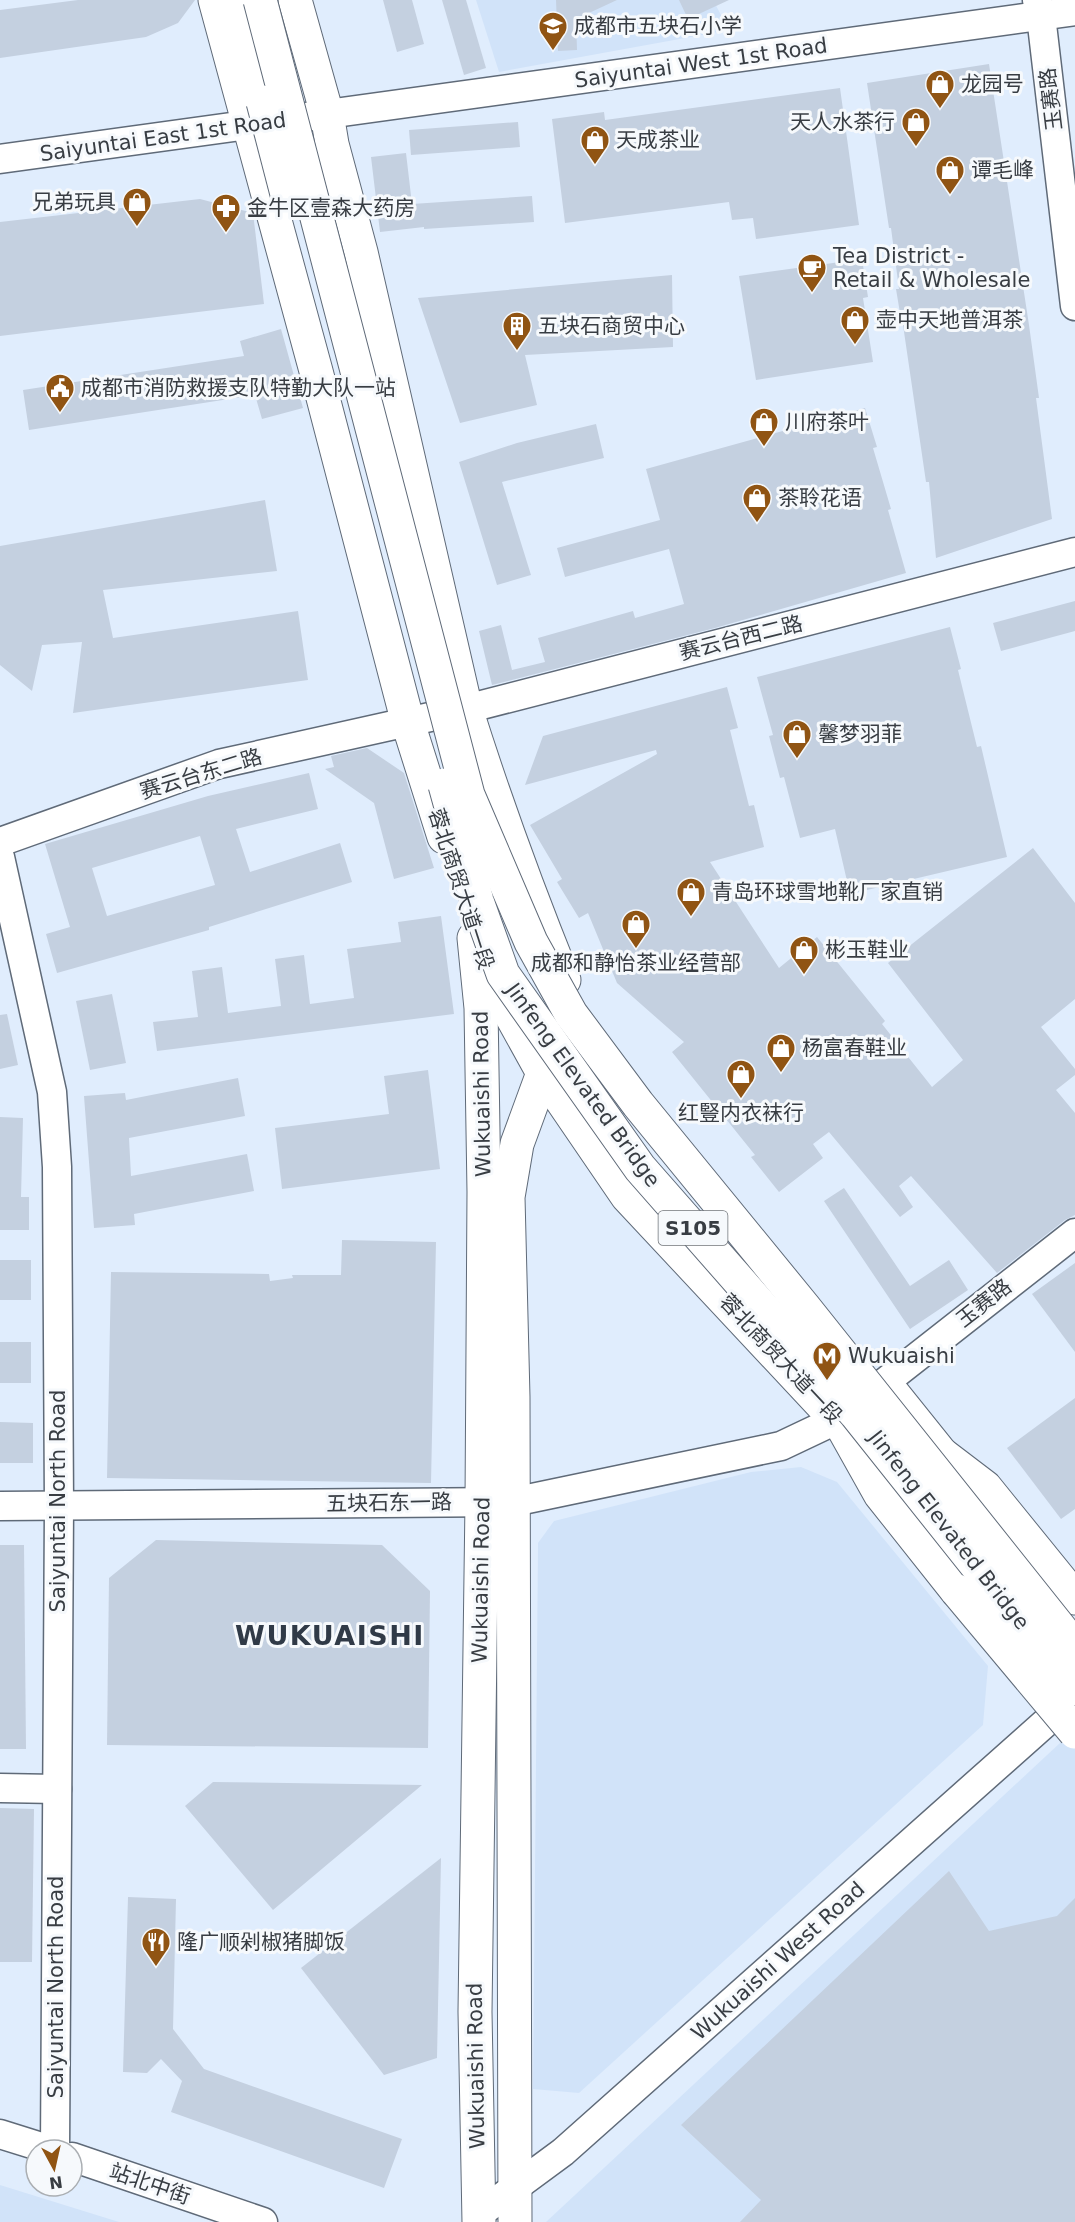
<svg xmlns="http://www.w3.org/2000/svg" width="1075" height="2222" font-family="'DejaVu Sans','Noto Sans SC',sans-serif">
  <rect width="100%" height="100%" fill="#e0edfd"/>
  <g fill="#d1e3f9">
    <polygon points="476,0 713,0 729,30 499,72"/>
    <polygon points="801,1467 837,1482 988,1666 983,1725 579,2093 533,2089 538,1543 554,1521 751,1472"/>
    <polygon points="1075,1729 1075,2220 1073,2222 546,2222"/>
    <polygon points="0,2185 119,2222 0,2222"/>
  </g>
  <g fill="#c4d0e0" fill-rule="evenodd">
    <polygon points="78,0 195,0 178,23 146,37 0,58 0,10"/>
    <polygon points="383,0 412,0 424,44 397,52"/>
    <polygon points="442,0 466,0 486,68 464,75"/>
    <polygon points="556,0 617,0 576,19 577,50 558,51"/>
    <polygon points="679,0 729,0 688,19"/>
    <polygon points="989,64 1029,325 1039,398 1036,398 1052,519 936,558 929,482 926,482 903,325 902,325 896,289 899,289 891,228 889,228 867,83"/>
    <polygon points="840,88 859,225 756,239 753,218 732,220 729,202 565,223 552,119 604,112 605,120"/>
    <polygon points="518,122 520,147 411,155 409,130"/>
    <polygon points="406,153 412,204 532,196 534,222 424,229 424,227 380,232 371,157"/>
    <polygon points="200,199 253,213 264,304 0,336 0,222"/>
    <polygon points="862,259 868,297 863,298 873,362 756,380 739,276"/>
    <polygon points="672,275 673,347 525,355 537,405 460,423 418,298"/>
    <polygon points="281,329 303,408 262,419 255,395 29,430 23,390 244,356 240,341"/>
    <polygon points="865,408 877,447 873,448 891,509 888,510 906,573 715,628 492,685 479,631 501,625 512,670 545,662 538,638 633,611 635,618 684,604 669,549 565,577 557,548 660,520 646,469"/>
    <polygon points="596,424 604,458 502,482 531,575 497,585 459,462 517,443"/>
    <polygon points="265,500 277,571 103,590 113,638 298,611 308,680 73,713 82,642 42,645 32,691 0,665 0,546"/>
    <polygon points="1075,601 1075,631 1001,651 993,623"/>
    <polygon points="950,627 961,669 958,670 977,747 981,746 1007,857 850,894 835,829 800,838 784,777 780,778 769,736 773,735 757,677"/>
    <polygon points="727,687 738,728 730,730 749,806 754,805 764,847 710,862 779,968 817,937 885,1021 882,1024 932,1087 963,1060 888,963 1033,848 1075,903 1075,999 1041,1027 1075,1069 1075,1075 1056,1090 1075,1113 1075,1215 1065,1220 997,1273 911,1176 899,1186 913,1207 900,1217 829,1132 813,1144 823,1158 779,1192 751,1157 755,1155 672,1052 684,1042 617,983 588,913 579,918 557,882 562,879 530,825 657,754 656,750 525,785 543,736"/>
    <polygon points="367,748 404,773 434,868 394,879 374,803 325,769 334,767 331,756"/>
    <path d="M309,773L318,809L236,829L250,872L340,843L352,882L209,927V930L57,973L46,934L70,927L45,844L208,796ZM200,836L215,885L107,916L92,868Z"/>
    <polygon points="441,916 454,1014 157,1051 153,1022 198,1017 192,971 222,967 228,1013 281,1006 275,959 304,955 310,1004 354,998 347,949 401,942 398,922"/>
    <polygon points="112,994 126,1063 90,1070 76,1001"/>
    <polygon points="7,1014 18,1065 0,1069 0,1015"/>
    <polygon points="428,1070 440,1169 282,1189 275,1128 389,1114 384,1076"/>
    <polygon points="238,1078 245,1116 129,1138 131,1176 247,1154 254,1191 134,1214 135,1225 94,1228 84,1096 125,1093 126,1100"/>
    <polygon points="0,1117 23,1118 21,1197 29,1197 29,1230 0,1230"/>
    <polygon points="844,1188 910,1286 949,1260 968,1290 910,1329 824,1201"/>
    <polygon points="342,1240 436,1242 431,1483 107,1478 111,1272 269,1274 270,1281 293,1278 292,1275 341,1275"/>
    <rect x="0" y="1260" width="31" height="40"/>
    <polygon points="1075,1263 1075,1352 1032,1294"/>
    <rect x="0" y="1342" width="31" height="41"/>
    <polygon points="1075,1398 1075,1509 1061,1519 1007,1448"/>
    <polygon points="0,1422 33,1423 33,1463 0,1463"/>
    <polygon points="156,1540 382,1545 430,1591 428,1748 107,1745 109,1578"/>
    <polygon points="0,1545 24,1545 26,1749 0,1749"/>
    <polygon points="213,1782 422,1785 273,1910 185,1806"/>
    <polygon points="0,1808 34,1809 32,1962 0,1962"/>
    <polygon points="441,1858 437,2058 384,2075 301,1968"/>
    <polygon points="949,1871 989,1931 1057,1916 1075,1898 1075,2222 740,2222 761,2200 681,2125"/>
    <polygon points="128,1897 176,1899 173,2029 204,2069 402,2139 384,2188 171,2112 182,2081 161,2059 147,2073 123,2072"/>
  </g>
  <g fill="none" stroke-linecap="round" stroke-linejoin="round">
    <g stroke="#5f6a78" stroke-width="31">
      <g id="minor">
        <polyline points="1037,0 1041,16 1075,306"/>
        <polyline points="0,159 1075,11"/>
        <polyline points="0,842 219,764 466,709 1075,552"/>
        <polyline points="0,857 52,1092 57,1167 59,1507 55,2150"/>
        <polyline points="0,1506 513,1502 781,1446 838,1419 1075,1233"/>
        <polyline points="0,1788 57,1789"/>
        <polyline points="0,2134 51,2150"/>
        <polyline points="72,2157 263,2222"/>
        <polyline points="479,2214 563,2152 1071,1700"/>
      </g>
    </g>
    <g stroke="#5f6a78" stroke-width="35">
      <g id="major">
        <polyline points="215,0 316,371 408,723 444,837"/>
        <path d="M295,0L327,114L332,144L361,252L466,709C495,801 528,891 564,980"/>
        <polyline points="474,938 481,1008 484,1192 482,1502 475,2012 479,2222"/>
        <polyline points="486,970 543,1073 627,1196 856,1441"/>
        <polyline points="891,1391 960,1477"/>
        <polyline points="515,2222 513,1397 508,1197 517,1144 543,1073 546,1056"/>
      </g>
    </g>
    <g stroke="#5f6a78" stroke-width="35">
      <g id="highway">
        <polyline points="235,0 263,102"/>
        <polyline points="838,1419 880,1494 957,1591"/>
        <polyline points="943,1455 985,1487 1075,1598"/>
      </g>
    </g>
    <use href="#minor" stroke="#fff" stroke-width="28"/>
    <use href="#major" stroke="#fff" stroke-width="33"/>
    <use href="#highway" stroke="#fff" stroke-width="33"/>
    <g stroke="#5f6a78" stroke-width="35" stroke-linecap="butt">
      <g id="highway-bridge">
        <polyline points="260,0 468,795 531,942 571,1014 638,1104 804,1307 1075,1647"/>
        <polyline points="263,102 287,194"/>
        <polyline points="445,785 477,901 503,974 640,1168 856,1414 1075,1689"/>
        <polyline points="957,1591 1075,1732"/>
      </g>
    </g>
    <use href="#highway-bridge" stroke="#fff" stroke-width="33"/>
  </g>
  <defs>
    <g id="school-pin" transform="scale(1.5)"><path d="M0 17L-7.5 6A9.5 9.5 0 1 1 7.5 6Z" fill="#905413" stroke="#f6f9fc"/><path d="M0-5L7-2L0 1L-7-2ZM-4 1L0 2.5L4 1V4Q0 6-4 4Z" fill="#fff"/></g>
    <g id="shop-pin" transform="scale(1.5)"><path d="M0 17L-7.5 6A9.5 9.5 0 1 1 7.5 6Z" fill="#905413" stroke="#f6f9fc"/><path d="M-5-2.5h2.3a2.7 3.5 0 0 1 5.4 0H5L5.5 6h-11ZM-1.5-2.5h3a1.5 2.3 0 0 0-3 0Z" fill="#fff"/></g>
    <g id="pharmacy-pin" transform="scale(1.5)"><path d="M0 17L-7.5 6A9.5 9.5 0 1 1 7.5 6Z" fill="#905413" stroke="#f6f9fc"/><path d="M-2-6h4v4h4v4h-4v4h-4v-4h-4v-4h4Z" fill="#fff"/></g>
    <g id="cafe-pin" transform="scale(1.5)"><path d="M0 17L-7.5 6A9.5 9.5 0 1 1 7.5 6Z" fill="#905413" stroke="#f6f9fc"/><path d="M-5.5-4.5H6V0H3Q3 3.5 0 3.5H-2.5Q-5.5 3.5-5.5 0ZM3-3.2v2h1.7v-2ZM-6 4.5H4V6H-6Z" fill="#fff"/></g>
    <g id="building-pin" transform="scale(1.5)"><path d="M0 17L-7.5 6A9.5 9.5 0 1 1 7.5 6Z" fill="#905413" stroke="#f6f9fc"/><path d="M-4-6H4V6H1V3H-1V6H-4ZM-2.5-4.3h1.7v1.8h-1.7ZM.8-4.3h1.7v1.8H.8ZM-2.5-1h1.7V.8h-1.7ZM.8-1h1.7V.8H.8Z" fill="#fff"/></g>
    <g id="civic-pin" transform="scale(1.5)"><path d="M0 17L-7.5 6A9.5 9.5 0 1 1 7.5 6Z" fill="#905413" stroke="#f6f9fc"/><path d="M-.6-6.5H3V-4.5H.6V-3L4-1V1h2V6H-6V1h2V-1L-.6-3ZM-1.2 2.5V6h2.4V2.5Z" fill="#fff"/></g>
    <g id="metro-pin" transform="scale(1.5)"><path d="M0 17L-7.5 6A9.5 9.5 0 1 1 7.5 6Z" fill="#905413" stroke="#f6f9fc"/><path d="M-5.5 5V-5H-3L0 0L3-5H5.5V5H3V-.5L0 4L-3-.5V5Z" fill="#fff"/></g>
    <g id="restaurant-pin" transform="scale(1.5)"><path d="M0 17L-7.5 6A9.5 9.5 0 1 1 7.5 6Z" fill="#905413" stroke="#f6f9fc"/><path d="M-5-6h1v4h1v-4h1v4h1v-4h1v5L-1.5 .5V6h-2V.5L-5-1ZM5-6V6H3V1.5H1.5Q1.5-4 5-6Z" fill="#fff"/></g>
  </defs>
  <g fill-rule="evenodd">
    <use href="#school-pin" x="553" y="26"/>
    <use href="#shop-pin" x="940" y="84"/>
    <use href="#shop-pin" x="916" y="122"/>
    <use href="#shop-pin" x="595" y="140"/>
    <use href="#shop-pin" x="950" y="170"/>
    <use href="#shop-pin" x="137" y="202"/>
    <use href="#pharmacy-pin" x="226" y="208"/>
    <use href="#cafe-pin" x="812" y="268"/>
    <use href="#shop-pin" x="855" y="320"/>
    <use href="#building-pin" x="517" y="326"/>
    <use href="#civic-pin" x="60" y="388"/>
    <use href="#shop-pin" x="764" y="422"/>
    <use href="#shop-pin" x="757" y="498"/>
    <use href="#shop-pin" x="797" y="734"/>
    <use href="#shop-pin" x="691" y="892"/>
    <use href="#shop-pin" x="636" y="924"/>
    <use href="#shop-pin" x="804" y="950"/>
    <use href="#shop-pin" x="781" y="1048"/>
    <use href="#shop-pin" x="741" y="1074"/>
    <use href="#metro-pin" x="827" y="1356"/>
    <use href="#restaurant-pin" x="156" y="1942"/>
  </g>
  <g text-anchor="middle" stroke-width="6" stroke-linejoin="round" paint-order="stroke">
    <rect fill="#f6f9fc" stroke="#71757a" stroke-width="1.5" x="658.5" y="1211" width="69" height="34" rx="4.5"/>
    <g font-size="20" font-weight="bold" fill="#383d43">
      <text x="693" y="1235">S105</text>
    </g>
    <g font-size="21" fill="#383d43" stroke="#f6f9fc" text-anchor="start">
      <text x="574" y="33">成都市五块石小学</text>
      <text x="961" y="91">龙园号</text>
      <text x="895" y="129" text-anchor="end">天人水茶行</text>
      <text x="616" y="147">天成茶业</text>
      <text x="971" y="177">谭毛峰</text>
      <text x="116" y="209" text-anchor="end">兄弟玩具</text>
      <text x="247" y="215">金牛区壹森大药房</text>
      <text x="833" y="263">Tea District -<tspan x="833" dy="24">Retail &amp; Wholesale</tspan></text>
      <text x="876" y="327">壶中天地普洱茶</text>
      <text x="538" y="333">五块石商贸中心</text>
      <text x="81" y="395">成都市消防救援支队特勤大队一站</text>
      <text x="785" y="429">川府茶叶</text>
      <text x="778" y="505">茶聆花语</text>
      <text x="818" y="741">馨梦羽菲</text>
      <text x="712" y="899">青岛环球雪地靴厂家直销</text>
      <text x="825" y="957">彬玉鞋业</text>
      <text x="636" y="970" text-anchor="middle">成都和静怡茶业经营部</text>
      <text x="802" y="1055">杨富春鞋业</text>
      <text x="741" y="1120" text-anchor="middle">红豎内衣袜行</text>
      <text x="848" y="1363">Wukuaishi</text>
      <text x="177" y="1949">隆广顺剁椒猪脚饭</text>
    </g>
    <g font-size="21" fill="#383d43" stroke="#f6f9fc">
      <text transform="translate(701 63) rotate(-8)" y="7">Saiyuntai West 1st Road</text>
      <text transform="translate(1051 99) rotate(-97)" y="7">玉赛路</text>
      <text transform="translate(163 137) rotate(-8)" y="7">Saiyuntai East 1st Road</text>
      <text transform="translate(741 638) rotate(-14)" y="7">赛云台西二路</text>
      <text transform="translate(201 774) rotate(-17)" y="7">赛云台东二路</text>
      <text transform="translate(461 889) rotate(72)" y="7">蓉北商贸大道一段</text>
      <text transform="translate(583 1085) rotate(54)" y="7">Jinfeng Elevated Bridge</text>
      <text transform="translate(482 1094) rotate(-91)" y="7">Wukuaishi Road</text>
      <text transform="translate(984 1303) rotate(-38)" y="7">玉赛路</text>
      <text transform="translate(781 1359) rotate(47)" y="7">蓉北商贸大道一段</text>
      <text transform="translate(58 1501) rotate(-90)" y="7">Saiyuntai North Road</text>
      <text transform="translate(389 1503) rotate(-1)" y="7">五块石东一路</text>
      <text transform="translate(949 1530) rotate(52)" y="7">Jinfeng Elevated Bridge</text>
      <text transform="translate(481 1580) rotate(-89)" y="7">Wukuaishi Road</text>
      <text transform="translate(778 1961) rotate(-42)" y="7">Wukuaishi West Road</text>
      <text transform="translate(56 1987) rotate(-90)" y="7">Saiyuntai North Road</text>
      <text transform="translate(476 2066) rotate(-91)" y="7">Wukuaishi Road</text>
      <text transform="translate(150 2184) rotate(19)" y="7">站北中街</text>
    </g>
    <g font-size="27" font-weight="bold" letter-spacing="1.5" fill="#303a47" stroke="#f6f9fc">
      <text x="330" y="1645">WUKUAISHI</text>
    </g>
  </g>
  <g transform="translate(54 2168) rotate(172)"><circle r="28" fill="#f6f9fc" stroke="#aaaeb2" stroke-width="1.5"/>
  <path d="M0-4.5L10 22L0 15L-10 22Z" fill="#905413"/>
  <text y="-9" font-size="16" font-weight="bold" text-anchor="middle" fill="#383d43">N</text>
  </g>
</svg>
